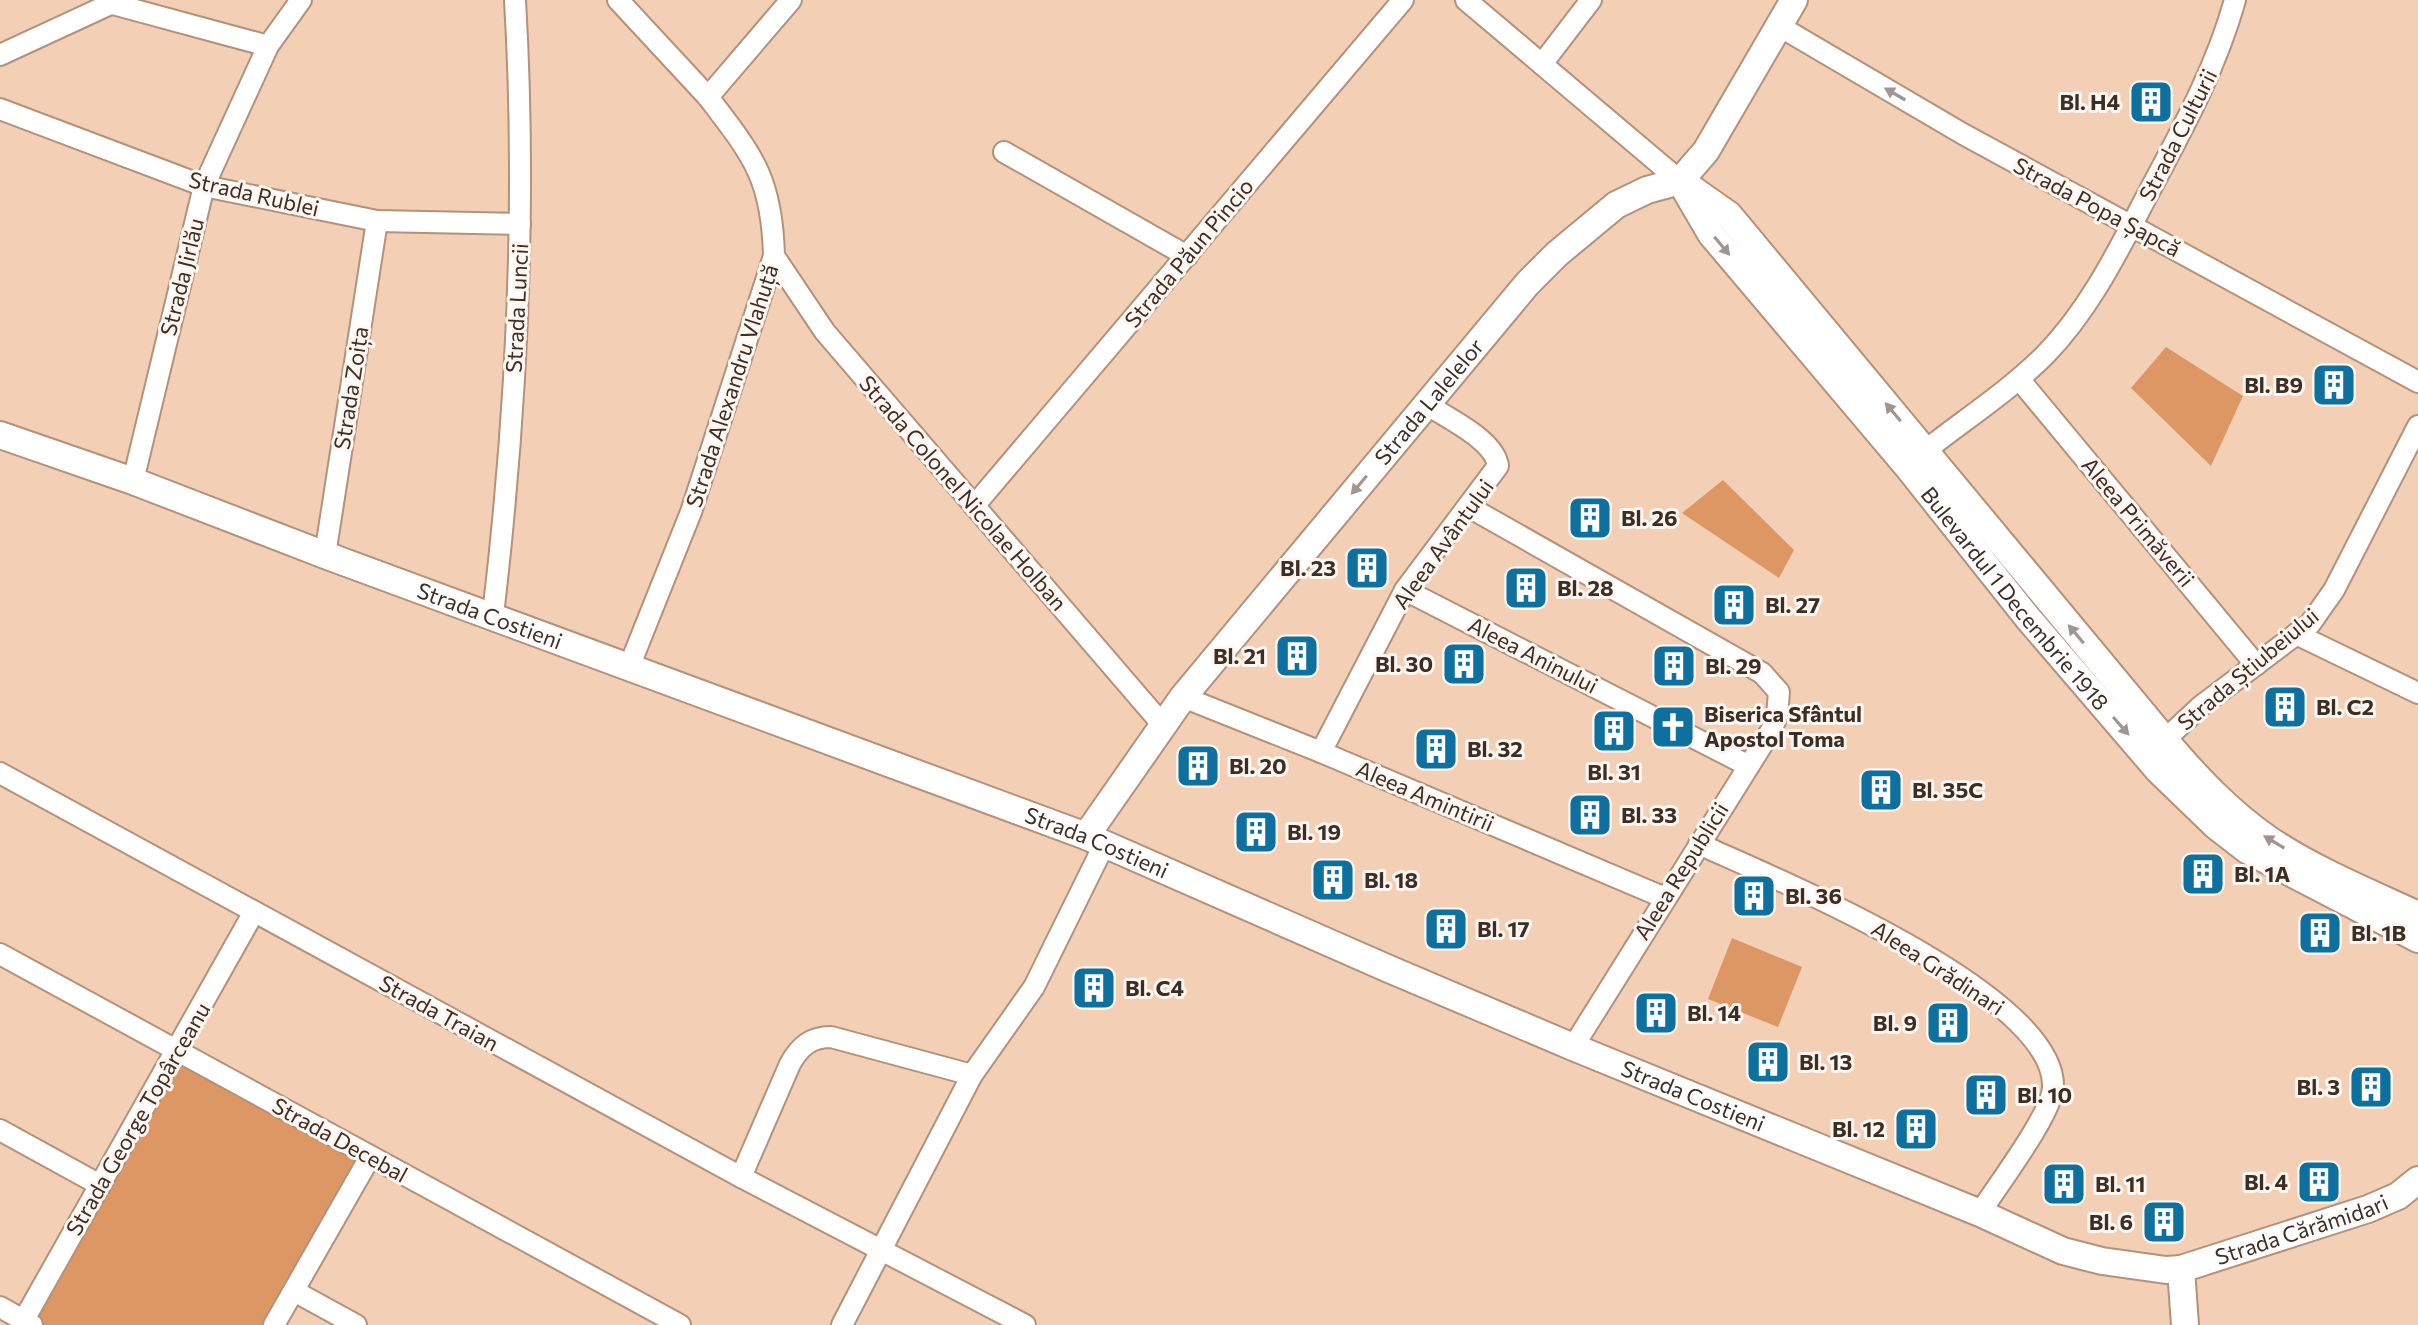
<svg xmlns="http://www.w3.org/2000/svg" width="2418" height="1325" font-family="Commissioner,sans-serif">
  <rect width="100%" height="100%" fill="#f3cfb6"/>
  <g fill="#dd9764">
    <polygon points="2166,347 2243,396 2211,466 2131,388"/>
    <polygon points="1723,480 1794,550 1779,578 1682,513"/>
    <polygon points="1732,938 1802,967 1778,1027 1708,999"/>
    <polygon points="179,1055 365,1158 274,1325 32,1325"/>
  </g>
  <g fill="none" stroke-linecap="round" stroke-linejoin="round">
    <g stroke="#b3917a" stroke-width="24">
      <g id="minor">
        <polyline points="618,0 708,97"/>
        <polyline points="1466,0 1680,181"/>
        <polyline points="113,4 268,46"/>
        <polyline points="1779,26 1963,134 2418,382"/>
        <polyline points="0,55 119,0"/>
        <polyline points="1542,64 1591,0"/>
        <polyline points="0,109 204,186 377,221 520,224"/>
        <polyline points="1004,152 1187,256"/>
        <polyline points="774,256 825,332 1162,724"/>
        <polyline points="2019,379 2256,665"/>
        <path d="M1916,458C1959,423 2006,394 2045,355C2091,308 2120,247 2150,190C2183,128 2216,68 2235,0"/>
        <polyline points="133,481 204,186 268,46 301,0"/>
        <polyline points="974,506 1403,0"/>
        <polyline points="1469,507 1762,673 1779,692 1777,716 1772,729 1573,1047"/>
        <polyline points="325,555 377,221"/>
        <polyline points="1405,590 1747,765"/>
        <path d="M493,615C517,411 527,205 515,0"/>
        <polyline points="2296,634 2418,693"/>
        <path d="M629,667L691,512L774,256C772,178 753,156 708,97L791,0"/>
        <polyline points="1183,697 1321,752 1665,898"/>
        <polyline points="2156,748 2201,706 2310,624 2334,590 2418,426"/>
        <path d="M1321,752L1405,590L1498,466C1495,440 1447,418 1426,404"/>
        <polyline points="0,773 741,1177 1025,1325"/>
        <path d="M1699,844C1773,878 2058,994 2053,1088C2051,1115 1997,1186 1980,1213"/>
        <polyline points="0,954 680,1325"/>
        <polyline points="0,1130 100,1185"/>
        <path d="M741,1177L790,1064C800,1046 811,1037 831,1037L972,1075"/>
        <polyline points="294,1291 356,1325"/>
        <polyline points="0,1307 32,1325"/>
        <polyline points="21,1325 254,912"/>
        <polyline points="274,1325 370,1157"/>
        <polyline points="842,1325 972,1075 1034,987 1105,843"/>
      </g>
    </g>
    <g stroke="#b3917a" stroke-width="30">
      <g id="tertiary">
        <path id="s1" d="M1680,181L1711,234L1907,466L2027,617L2159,771L2216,826L2247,850L2418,939"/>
        <path d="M1685,184L1729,215L2165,740C2196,777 2228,811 2268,839C2314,870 2368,892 2418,915"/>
        <path id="s2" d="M0,435L133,481L325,555L1086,836L1389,969L1573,1047L1980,1213L2063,1251L2102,1261L2166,1270L2181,1269L2368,1209L2398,1196L2418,1180"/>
        <path id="s3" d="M1086,836L1183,697L1527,284L1557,254L1616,205L1647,190L1680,181L1706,151L1794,0"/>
        <polyline points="2181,1269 2185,1325"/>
      </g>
    </g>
    <use href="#minor" stroke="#fff" stroke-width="20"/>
    <use href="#tertiary" stroke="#fff" stroke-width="26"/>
  </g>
  <defs><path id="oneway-solid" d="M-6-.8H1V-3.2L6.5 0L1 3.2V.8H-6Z" transform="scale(2)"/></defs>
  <g fill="#9e9692">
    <use href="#oneway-solid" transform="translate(1895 94) rotate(-150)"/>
    <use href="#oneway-solid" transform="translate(1722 246) rotate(50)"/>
    <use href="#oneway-solid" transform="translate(1893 412) rotate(-130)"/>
    <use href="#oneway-solid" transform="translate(1359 485) rotate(130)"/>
    <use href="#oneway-solid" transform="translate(2076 634) rotate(-130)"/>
    <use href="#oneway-solid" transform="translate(2121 726) rotate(49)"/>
    <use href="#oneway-solid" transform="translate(2274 842) rotate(-149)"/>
  </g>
  <defs>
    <g id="building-square" transform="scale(2.3)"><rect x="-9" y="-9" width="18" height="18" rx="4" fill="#0d709e" stroke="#fef6f1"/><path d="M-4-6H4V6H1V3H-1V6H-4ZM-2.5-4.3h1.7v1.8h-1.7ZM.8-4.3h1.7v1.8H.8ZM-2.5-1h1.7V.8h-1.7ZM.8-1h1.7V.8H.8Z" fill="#fff"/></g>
    <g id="church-square" transform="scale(2.3)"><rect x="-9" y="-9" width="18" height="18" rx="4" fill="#0d709e" stroke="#fef6f1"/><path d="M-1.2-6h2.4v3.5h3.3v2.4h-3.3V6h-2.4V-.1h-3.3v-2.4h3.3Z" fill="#fff"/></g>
  </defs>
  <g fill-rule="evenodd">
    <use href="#building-square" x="2151" y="102"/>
    <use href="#building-square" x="2334" y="385"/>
    <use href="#building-square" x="1590" y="518"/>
    <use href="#building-square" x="1367" y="568"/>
    <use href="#building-square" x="1526" y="588"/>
    <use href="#building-square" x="1734" y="605"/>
    <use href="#building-square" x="1297" y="656"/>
    <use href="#building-square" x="1464" y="664"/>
    <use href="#building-square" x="1674" y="666"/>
    <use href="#building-square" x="2285" y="707"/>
    <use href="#church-square" x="1673" y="727"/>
    <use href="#building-square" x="1614" y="731"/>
    <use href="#building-square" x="1436" y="749"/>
    <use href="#building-square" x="1198" y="766"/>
    <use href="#building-square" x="1881" y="790"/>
    <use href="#building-square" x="1590" y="815"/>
    <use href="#building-square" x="1256" y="832"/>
    <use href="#building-square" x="2203" y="874"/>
    <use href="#building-square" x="1333" y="880"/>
    <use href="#building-square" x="1754" y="896"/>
    <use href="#building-square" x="1446" y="929"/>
    <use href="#building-square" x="2320" y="933"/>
    <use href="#building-square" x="1094" y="988"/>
    <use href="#building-square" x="1656" y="1013"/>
    <use href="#building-square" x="1948" y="1023"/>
    <use href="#building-square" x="1768" y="1062"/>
    <use href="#building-square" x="2371" y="1087"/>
    <use href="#building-square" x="1986" y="1095"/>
    <use href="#building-square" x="1916" y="1129"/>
    <use href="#building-square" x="2319" y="1182"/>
    <use href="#building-square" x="2064" y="1184"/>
    <use href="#building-square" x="2164" y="1222"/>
  </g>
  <g text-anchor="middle" stroke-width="6" stroke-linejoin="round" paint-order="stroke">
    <g font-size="22" font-weight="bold" fill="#3c2e24" stroke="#fef6f1" text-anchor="start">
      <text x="2120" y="110" text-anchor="end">Bl. H4</text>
      <text x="2303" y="393" text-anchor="end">Bl. B9</text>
      <text x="1621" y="526">Bl. 26</text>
      <text x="1336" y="576" text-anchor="end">Bl. 23</text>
      <text x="1557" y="596">Bl. 28</text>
      <text x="1765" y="613">Bl. 27</text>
      <text x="1266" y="664" text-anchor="end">Bl. 21</text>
      <text x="1433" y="672" text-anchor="end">Bl. 30</text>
      <text x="1705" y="674">Bl. 29</text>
      <text x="2316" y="715">Bl. C2</text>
      <text x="1704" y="722">Biserica Sfântul<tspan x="1704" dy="25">Apostol Toma</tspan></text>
      <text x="1467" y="757">Bl. 32</text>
      <text x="1229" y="774">Bl. 20</text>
      <text x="1614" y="780" text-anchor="middle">Bl. 31</text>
      <text x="1912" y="798">Bl. 35C</text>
      <text x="1621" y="823">Bl. 33</text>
      <text x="1287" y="840">Bl. 19</text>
      <text x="2234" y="882">Bl. 1A</text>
      <text x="1364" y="888">Bl. 18</text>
      <text x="1785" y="904">Bl. 36</text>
      <text x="1477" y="937">Bl. 17</text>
      <text x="2351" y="941">Bl. 1B</text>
      <text x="1125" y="996">Bl. C4</text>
      <text x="1687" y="1021">Bl. 14</text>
      <text x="1917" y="1031" text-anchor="end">Bl. 9</text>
      <text x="1799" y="1070">Bl. 13</text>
      <text x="2340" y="1095" text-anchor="end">Bl. 3</text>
      <text x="2017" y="1103">Bl. 10</text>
      <text x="1885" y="1137" text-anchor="end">Bl. 12</text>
      <text x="2288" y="1190" text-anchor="end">Bl. 4</text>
      <text x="2095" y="1192">Bl. 11</text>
      <text x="2133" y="1230" text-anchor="end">Bl. 6</text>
    </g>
    <g font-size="22" fill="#3c2e24" stroke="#fef6f1">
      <text transform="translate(2178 135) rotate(-63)" y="8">Strada Culturii</text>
      <text transform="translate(254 194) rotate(13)" y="8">Strada Rublei</text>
      <text transform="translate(2097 207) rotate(28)" y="8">Strada Popa Șapcă</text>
      <text transform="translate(1189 253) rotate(-50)" y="8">Strada Păun Pincio</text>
      <text transform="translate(182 277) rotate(-76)" y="8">Strada Jirlău</text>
      <text transform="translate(517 308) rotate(-87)" y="8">Strada Luncii</text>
      <text transform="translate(732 386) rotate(-72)" y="8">Strada Alexandru Vlahuță</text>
      <text transform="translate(351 388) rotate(-81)" y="8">Strada Zoița</text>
      <text dy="8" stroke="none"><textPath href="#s3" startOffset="554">Strada Lalelelor</textPath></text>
      <text transform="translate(963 493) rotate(49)" y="8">Strada Colonel Nicolae Holban</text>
      <text transform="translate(2138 522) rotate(50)" y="8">Aleea Primăverii</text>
      <text transform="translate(1443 544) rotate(-54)" y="8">Aleea Avântului</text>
      <text dy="8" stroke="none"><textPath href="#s1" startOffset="536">Bulevardul 1 Decembrie 1918</textPath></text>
      <text dy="8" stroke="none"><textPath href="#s2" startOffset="522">Strada Costieni</textPath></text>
      <text transform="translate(1533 655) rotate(27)" y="8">Aleea Aninului</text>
      <text transform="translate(2248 669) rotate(-40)" y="8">Strada Știubeiului</text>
      <text transform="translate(1425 796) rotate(23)" y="8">Aleea Amintirii</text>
      <text dy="8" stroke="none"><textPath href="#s2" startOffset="1170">Strada Costieni</textPath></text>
      <text transform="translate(1681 871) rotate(-58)" y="8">Aleea Republicii</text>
      <text transform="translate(1938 968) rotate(33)" y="8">Aleea Grădinari</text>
      <text transform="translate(439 1013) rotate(29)" y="8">Strada Traian</text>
      <text dy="8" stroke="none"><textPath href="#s2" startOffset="1818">Strada Costieni</textPath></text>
      <text transform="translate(138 1119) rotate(-60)" y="8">Strada George Topârceanu</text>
      <text transform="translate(340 1140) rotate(29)" y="8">Strada Decebal</text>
      <text dy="8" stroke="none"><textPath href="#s2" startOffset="2466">Strada Cărămidari</textPath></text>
    </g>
  </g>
</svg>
